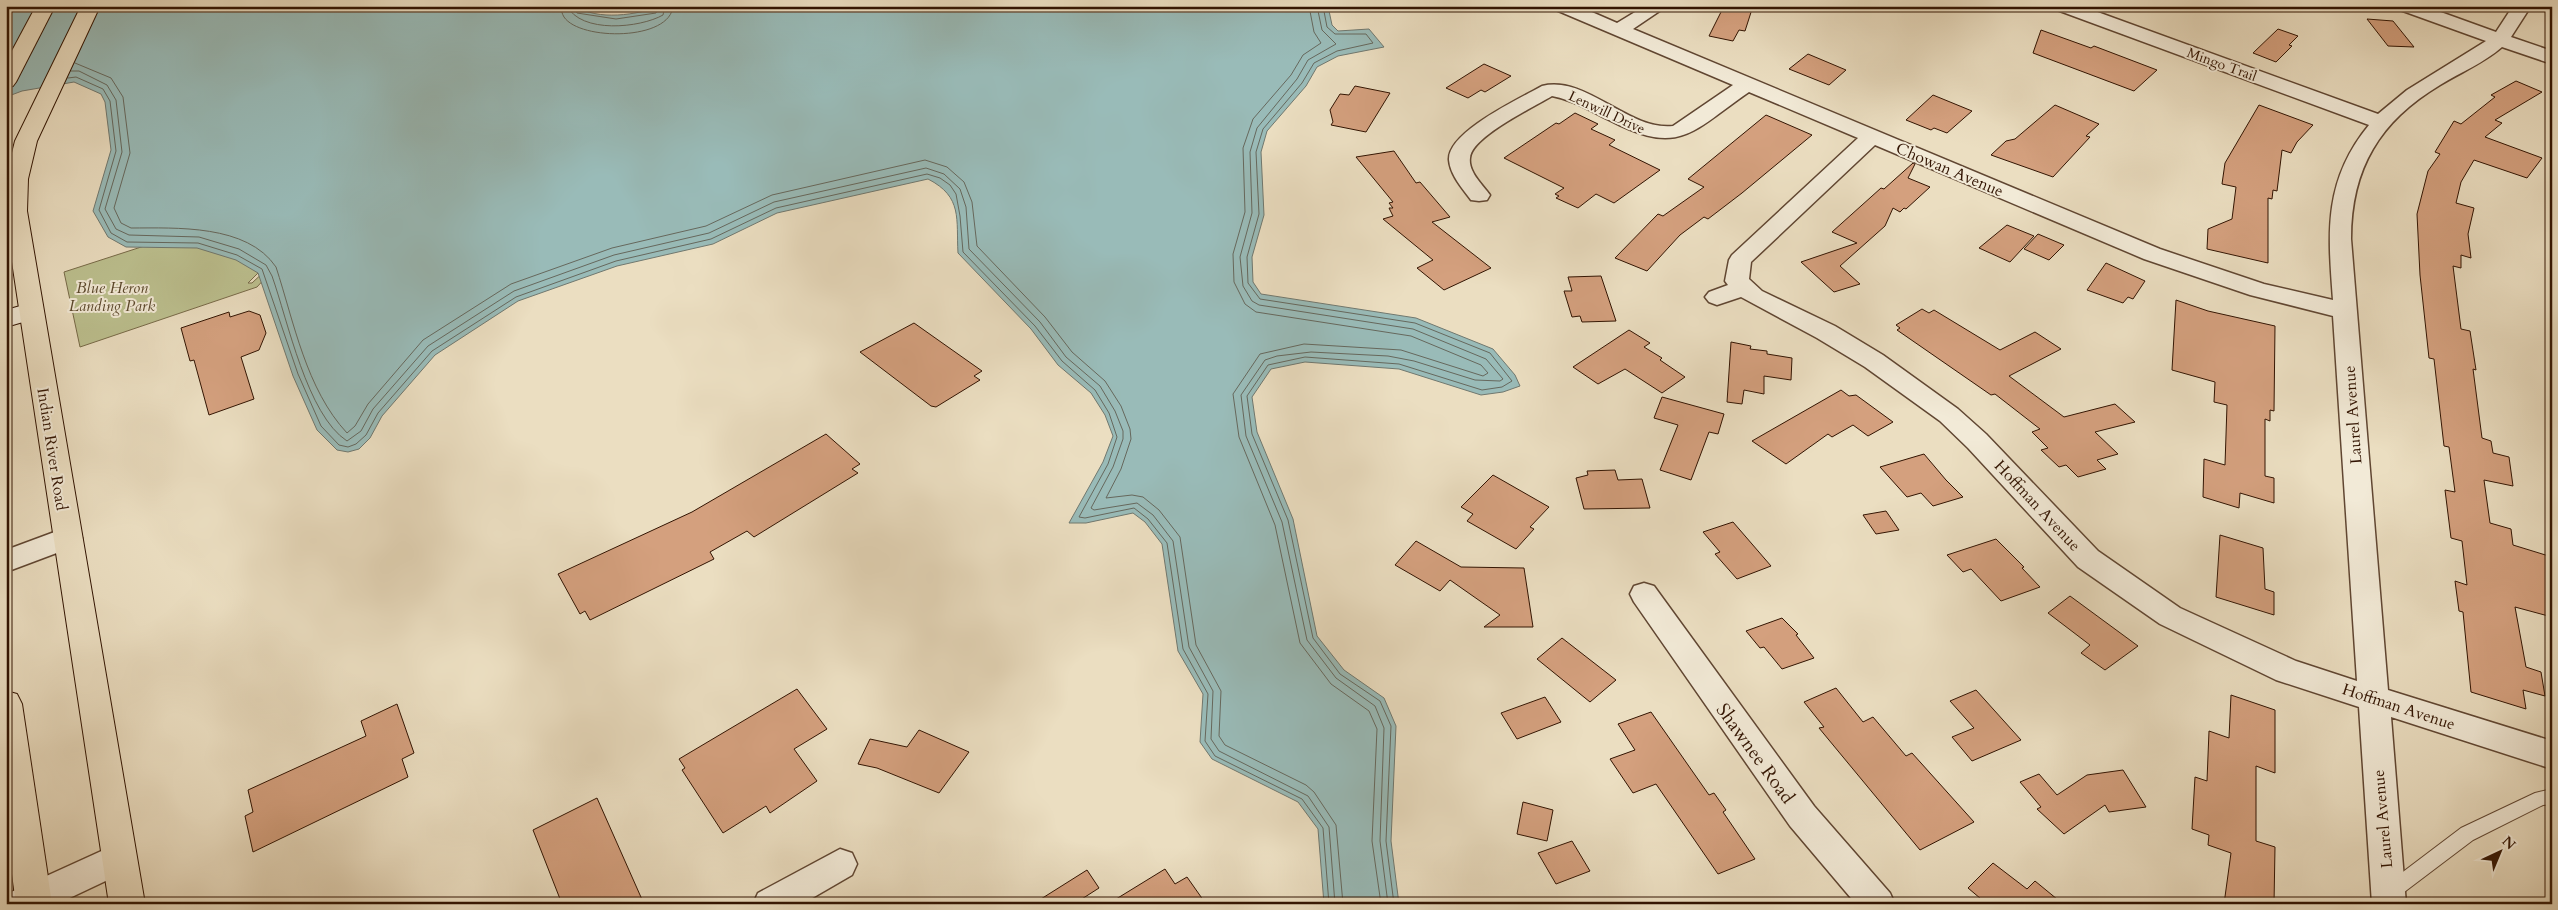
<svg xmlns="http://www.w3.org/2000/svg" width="2558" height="910" font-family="Cardo,serif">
  <rect width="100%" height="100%" fill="#ebdec1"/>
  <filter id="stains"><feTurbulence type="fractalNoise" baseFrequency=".004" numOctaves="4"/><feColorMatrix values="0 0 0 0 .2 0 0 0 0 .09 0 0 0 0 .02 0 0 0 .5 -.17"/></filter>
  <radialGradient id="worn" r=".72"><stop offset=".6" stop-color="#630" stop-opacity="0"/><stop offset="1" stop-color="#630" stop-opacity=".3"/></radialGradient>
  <polygon fill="#bcc08f" stroke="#776a48" points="243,214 284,247 248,283 252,283 311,228 257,287 80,347 64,272"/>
  <path fill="#99bbb8" stroke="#70786f" d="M6,6H576C597,21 638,15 660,6H1328L1332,25L1338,31L1369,29L1384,47L1338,56L1317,67L1306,86L1267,131L1261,152L1264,215L1252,257L1253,282L1261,294L1416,318L1493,349L1515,375L1520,386L1503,392L1481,395L1399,369L1305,362L1271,369L1252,397L1257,432L1293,519L1317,636L1344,670L1384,698L1396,726L1391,841L1399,904H1324L1318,829L1298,802L1212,759L1200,742L1203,694L1178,651L1162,544L1145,522L1133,513L1086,523H1069L1103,462L1113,436L1105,415L1091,393L1058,365L1031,329L958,253C956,219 963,197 928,179L777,213L713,244L617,266L518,301L435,355L382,416L370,438L359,449L348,452L337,450L317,430L293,376L258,273L236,260L197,248L126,247L108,237L93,211L111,150L105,102L101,94L74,82L22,91L6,97Z"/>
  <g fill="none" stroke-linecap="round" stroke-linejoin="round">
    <g stroke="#66685d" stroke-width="1">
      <path d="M560,6C561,9 562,14 564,17C580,41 671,41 673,6"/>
      <path d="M567,6C581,34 640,28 663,15L665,6"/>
      <polyline points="574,6 577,13 616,19 656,13 659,6"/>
      <polyline points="1309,6 1314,32 1321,43 1303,55 1291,75 1253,119 1243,148 1245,212 1233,254 1234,282 1245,304 1256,312 1411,336 1481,365 1488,373 1483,376 1401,350 1304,344 1260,354 1233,394 1239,437 1275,525 1300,643 1331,684 1369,711 1377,729 1372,841 1381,904"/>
      <polyline points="1317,6 1322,30 1336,44 1308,60 1297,79 1257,128 1250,152 1252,213 1240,257 1243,286 1252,301 1259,305 1413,329 1486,359 1503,379 1500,381 1475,380 1414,361 1388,356 1311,352 1277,356 1265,360 1241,395 1246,436 1282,522 1307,640 1336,678 1375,706 1384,728 1380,841 1388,904"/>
      <polyline points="1323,6 1327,27 1335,34 1366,34 1373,43 1337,51 1314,63 1302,83 1263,129 1256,152 1259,214 1247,257 1248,283 1260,299 1415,323 1490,353 1512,381 1502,387 1482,390 1399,364 1305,357 1268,365 1247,396 1252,434 1288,520 1313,638 1340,674 1380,701 1391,726 1386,841 1394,904"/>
      <path d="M75,63L111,78L123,97L130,153L114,208L121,223L131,228C176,228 247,224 276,267C294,322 306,389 347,433L355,426L368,404L423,340L511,284L612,248L706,226L772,195L925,160L947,167L964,182L972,202L977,246L1045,317L1072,352L1105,381L1121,406L1130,429L1131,439L1121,469L1106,498L1132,495L1143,497L1159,510L1180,537L1196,645L1221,691L1219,736L1225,745L1306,785L1314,792L1336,825L1343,904"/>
      <path d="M71,71H79L107,85L116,100L122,152L105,209L116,229L129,235L199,237L239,249L266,265L272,276C288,321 307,415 347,441L361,431L373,409L428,346L514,291L614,255L709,233L774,202L926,168L944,174L960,189L966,207L969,249L1040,322L1066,357L1100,386L1115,411L1123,431V439L1113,467L1091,508L1094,510L1137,503L1153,515L1173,541L1189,647L1213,691L1211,739L1219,751L1308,796L1329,827L1335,904"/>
      <polyline points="68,78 76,77 103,89 110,101 116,151 99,210 111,233 127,242 198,243 237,255 262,269 298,374 321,426 339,445 348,447 356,444 366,435 378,413 432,351 516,297 616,261 711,239 776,208 927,174 940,178 950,185 956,194 960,216 963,252 1035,326 1062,361 1095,390 1109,413 1117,437 1108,464 1079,517 1085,518 1134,508 1148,519 1167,543 1183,649 1208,694 1205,741 1215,756 1302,799 1323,828 1329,904"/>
    </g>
  </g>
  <g fill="#d4a07e" stroke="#321402">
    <polygon points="1724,6 1753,6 1745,31 1739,30 1733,41 1709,36"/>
    <polygon points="2367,19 2393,21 2414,47 2388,46"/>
    <polygon points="2278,29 2298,36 2289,45 2292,46 2276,62 2253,53"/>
    <polygon points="2041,30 2091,48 2094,46 2157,70 2134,91 2033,53"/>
    <polygon points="1808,54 1846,70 1829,85 1789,69"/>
    <polygon points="1484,64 1511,76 1485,92 1481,90 1468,98 1446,88"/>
    <polygon points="2516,81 2542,92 2495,120 2502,123 2485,137 2542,158 2527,178 2474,160 2461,182 2456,203 2474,208 2468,234 2471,258 2461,255 2461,268 2453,266 2461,329 2470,331 2476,370 2473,369 2482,438 2491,441 2493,453 2509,457 2513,486 2484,480 2490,523 2511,529 2513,545 2552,557 2552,617 2515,607 2526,667 2541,672 2545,696 2523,690 2526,709 2471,692 2463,612 2459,611 2455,581 2467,585 2462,541 2451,538 2445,490 2455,492 2449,447 2444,446 2434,359 2429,358 2420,275 2417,214 2428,171 2440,154 2435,152 2454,121 2461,124 2495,97 2491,95"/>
    <polygon points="1355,86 1390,93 1366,132 1331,125 1333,122 1330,110 1340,94 1349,95"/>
    <polygon points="1933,95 1972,111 1947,133 1934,128 1931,130 1906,120"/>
    <polygon points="2055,105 2099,124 2086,136 2090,137 2053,177 1991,155 2006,141 2015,139"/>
    <polygon points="2259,105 2313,125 2297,142 2291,153 2282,150 2277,191 2273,190 2272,199 2268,198 2268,263 2207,249 2208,229 2232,219 2236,187 2222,184 2225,163"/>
    <polygon points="1575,113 1598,124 1591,129 1615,140 1609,145 1660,170 1614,203 1596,194 1578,208 1556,198 1559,196 1555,194 1564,188 1504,158 1556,123 1559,124"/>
    <polygon points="1766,115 1812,135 1742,193 1708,219 1704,217 1680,235 1647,271 1615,258 1658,214 1663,216 1704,187 1688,179"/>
    <polygon points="1394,151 1416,183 1420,182 1450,217 1432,222 1491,268 1444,290 1417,268 1433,260 1383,219 1393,216 1389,208 1393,208 1389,203 1393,202 1356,157"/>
    <polygon points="1913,163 1915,164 1908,178 1930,187 1906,209 1904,208 1900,212 1893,208 1885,226 1840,266 1860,284 1834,292 1801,262 1857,243 1832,232 1881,188 1884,189"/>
    <polygon points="2007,225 2034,236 2010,262 1979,248"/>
    <polygon points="2038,234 2064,245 2049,260 2024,249"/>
    <polygon points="2106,263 2145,281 2133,299 2128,297 2123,303 2087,290"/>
    <polygon points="1601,276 1616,321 1582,322 1580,316 1572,317 1564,291 1572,291 1568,277"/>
    <polygon points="2176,300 2208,311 2275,326 2274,411 2270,410 2270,421 2265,419 2265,476 2274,478 2274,503 2240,493 2239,508 2203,497 2204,459 2225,465 2227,405 2214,402 2215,382 2172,370"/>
    <polygon points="1922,309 1929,313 1934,310 2000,350 2035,332 2061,349 2009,376 2064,417 2115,404 2135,422 2095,432 2118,454 2097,460 2106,469 2078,477 2066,465 2059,467 2041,450 2048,448 2032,432 2040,429 1995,394 1991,395 1897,330 1900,328 1896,325"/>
    <polygon points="249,311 260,315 266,333 259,350 241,357 254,399 209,415 194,360 190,361 181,328 229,312 230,317"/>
    <polygon points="914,323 982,371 974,376 980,380 936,407 931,406 860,352"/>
    <polygon points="1629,330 1650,343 1644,347 1662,358 1660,360 1685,377 1662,393 1625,369 1598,384 1573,367"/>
    <polygon points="1731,342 1751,346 1750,349 1767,351 1767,354 1792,358 1791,380 1764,376 1764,394 1744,390 1742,404 1727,402"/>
    <polygon points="1841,390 1849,396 1856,395 1893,422 1868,436 1853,425 1832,437 1828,434 1786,464 1752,441"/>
    <polygon points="1662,397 1724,414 1718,434 1709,432 1691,480 1660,470 1678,425 1654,418"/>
    <polygon points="826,434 860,464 852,469 858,473 754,537 747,531 710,552 714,559 590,620 585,611 580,614 558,574 692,512"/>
    <polygon points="1924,454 1946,480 1963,497 1933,506 1921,493 1907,497 1880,467"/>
    <polygon points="1615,470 1618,480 1642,479 1650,508 1584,509 1576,478 1588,475 1587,471"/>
    <polygon points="1493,475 1549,507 1530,527 1534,529 1516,549 1467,521 1473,514 1461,507"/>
    <polygon points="1886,511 1899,530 1876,534 1863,515"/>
    <polygon points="1733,522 1771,566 1737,579 1715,554 1720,552 1703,532"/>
    <polygon points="2220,535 2263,548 2265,589 2274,592 2274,615 2216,597"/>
    <polygon points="1996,539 2024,567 2022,568 2040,587 2001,601 1971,569 1963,572 1947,555"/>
    <polygon points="1416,541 1461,567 1524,568 1533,627 1484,627 1500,615 1450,580 1440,591 1395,565"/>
    <polygon points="2070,596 2138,646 2105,670 2081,653 2090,645 2048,613"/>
    <polygon points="1782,618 1798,634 1796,635 1814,658 1782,669 1764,647 1760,648 1746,631"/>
    <polygon points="1562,638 1616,680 1590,702 1537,659"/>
    <polygon points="1836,688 1863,722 1873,717 1906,756 1912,753 1974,822 1920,850 1819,728 1824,727 1804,702"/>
    <polygon points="797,689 827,729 794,749 817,781 770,813 766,806 723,833 682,770 685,768 679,759"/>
    <polygon points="1976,690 2021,740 1972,761 1952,737 1974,728 1950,701"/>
    <polygon points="2231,695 2275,710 2275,773 2256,766 2256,841 2275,847 2274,904 2224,904 2231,853 2208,845 2209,835 2192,829 2195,777 2207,781 2209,731 2229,738"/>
    <polygon points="1545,697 1561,722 1517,739 1501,713"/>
    <polygon points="397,704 414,753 402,759 408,777 253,852 245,816 253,812 248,790 366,736 361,721"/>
    <polygon points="1651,712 1709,795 1714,793 1726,810 1723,812 1755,859 1718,874 1656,784 1633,793 1610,759 1635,750 1618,724"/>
    <polygon points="919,730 969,752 939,793 877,768 858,764 870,739 907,747"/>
    <polygon points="2123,770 2146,807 2109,812 2105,805 2064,834 2037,809 2041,807 2020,782 2039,774 2057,795 2087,775"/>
    <polygon points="597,798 644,904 562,904 533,830"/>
    <polygon points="1523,802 1553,810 1547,841 1517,834"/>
    <polygon points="1572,841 1590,871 1556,884 1538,853"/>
    <polygon points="1993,863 2027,889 2035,881 2063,904 1987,904 1968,888"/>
    <polygon points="1165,869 1175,884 1187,877 1206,904 1108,904"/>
    <polygon points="1087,870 1099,888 1074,904 1033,904"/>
  </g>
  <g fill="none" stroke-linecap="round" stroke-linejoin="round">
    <g stroke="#604632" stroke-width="2">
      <polygon id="lane" points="2552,789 2552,804 2543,805 2473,840 2395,899 2389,901 2383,899 2380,893 2383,887 2461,828 2535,793"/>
    </g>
    <g stroke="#604632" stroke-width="3">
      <g id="street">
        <path d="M1553,6H1578L1617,23L1645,6H1667L1633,29L2160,249L2264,284L2333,300C2328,233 2323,181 2369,125L2057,10L2054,6H2081L2378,114L2407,90L2486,41L2400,10L2397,6H2424L2496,32L2513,6H2531L2511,37L2552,51V64L2502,47C2484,63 2461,72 2440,85C2380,121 2351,168 2351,239L2388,690L2552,741V769L2391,717L2406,904H2372L2359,707L2276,680L2160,624L2078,567L1968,448L1940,421L1865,367L1817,338L1741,297L1717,305L1709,302L1705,297L1709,292L1728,285L1725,281L1729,260L1732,255L1858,138L1749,92C1691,132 1680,157 1609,120C1590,111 1573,100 1552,96C1534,107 1471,137 1470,158C1468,172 1483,185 1490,195L1487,200L1479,201L1471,200C1463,189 1450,175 1449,160C1447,132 1521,98 1542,86C1587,75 1628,131 1673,126L1733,85L1556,10ZM1875,145L2144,259L2250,295L2333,316L2357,681L2296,661L2180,608L2098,551L1986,434L1958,409L1883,355L1835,326L1762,291L1749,279L1751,262Z"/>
        <polygon points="68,527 78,531 82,538 78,545 6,572 6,550"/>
        <polygon points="1644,583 1654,586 1814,806 1890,893 1895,904 1856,904 1790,826 1634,602 1630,594 1634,586"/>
        <polygon points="119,843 131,847 136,858 131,869 57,904 6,904 9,893"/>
        <polygon points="840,849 852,853 857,864 852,875 802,904 753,904 758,893"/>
      </g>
    </g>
    <g stroke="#321402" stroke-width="2">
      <polygon id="secondary" points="31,303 40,305 43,311 40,317 6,327 6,310"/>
    </g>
    <g stroke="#321402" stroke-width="2">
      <g id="primary">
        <polygon points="36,6 55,6 16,82 13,86 6,88 6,62"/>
        <polygon points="81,6 100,6 37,141 28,179 27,211 145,904 109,904 6,222 6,177 15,141"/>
        <polygon points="6,691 17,694 22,704 52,904 16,904 6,829"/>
      </g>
    </g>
    <use href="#lane" fill="#f2ead7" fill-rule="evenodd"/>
    <use href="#street" fill="#f2ead7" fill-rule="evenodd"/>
    <use href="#secondary" fill="#f2ead7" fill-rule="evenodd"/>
    <use href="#primary" fill="#ebdec1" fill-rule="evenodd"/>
  </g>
  <g text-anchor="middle" stroke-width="4" stroke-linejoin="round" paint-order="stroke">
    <g font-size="14" fill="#321402" stroke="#f2ead7">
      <text transform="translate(2222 64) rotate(20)" y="5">Mingo Trail</text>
      <text transform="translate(1607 112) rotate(25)" y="5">Lenwill Drive</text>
    </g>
    <g font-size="16" fill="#321402" stroke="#f2ead7">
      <text transform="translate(1950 169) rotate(23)" y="6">Chowan Avenue</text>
      <text transform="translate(2352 415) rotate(-94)" y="6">Laurel Avenue</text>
      <text transform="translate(53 449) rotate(81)" y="6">Indian River Road</text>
      <text transform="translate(2038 505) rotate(47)" y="6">Hoffman Avenue</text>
      <text transform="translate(2399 706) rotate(18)" y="6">Hoffman Avenue</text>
      <text transform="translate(2382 819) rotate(-95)" y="6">Laurel Avenue</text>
    </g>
    <g font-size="16" font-style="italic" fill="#5b482c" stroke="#f2ead7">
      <text x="112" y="293">Blue Heron<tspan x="112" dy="18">Landing Park</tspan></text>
    </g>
    <g font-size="19" fill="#321402" stroke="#f2ead7">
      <text transform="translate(1756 753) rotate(54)" y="7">Shawnee Road</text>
    </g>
  </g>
  <rect width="2558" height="910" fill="none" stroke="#ebdec1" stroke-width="25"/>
  <rect x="8" y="8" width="2543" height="895" fill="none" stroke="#321402" stroke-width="2.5"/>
  <rect x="12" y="12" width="2533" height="885" fill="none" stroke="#321402"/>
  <g transform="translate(2500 852) rotate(44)" stroke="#f2ead7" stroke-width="4" paint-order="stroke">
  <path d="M0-4L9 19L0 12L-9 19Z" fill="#321402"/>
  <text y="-8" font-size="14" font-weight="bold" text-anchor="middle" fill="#321402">N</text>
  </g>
  <rect width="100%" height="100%" filter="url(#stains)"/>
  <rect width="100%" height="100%" fill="url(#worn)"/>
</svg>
